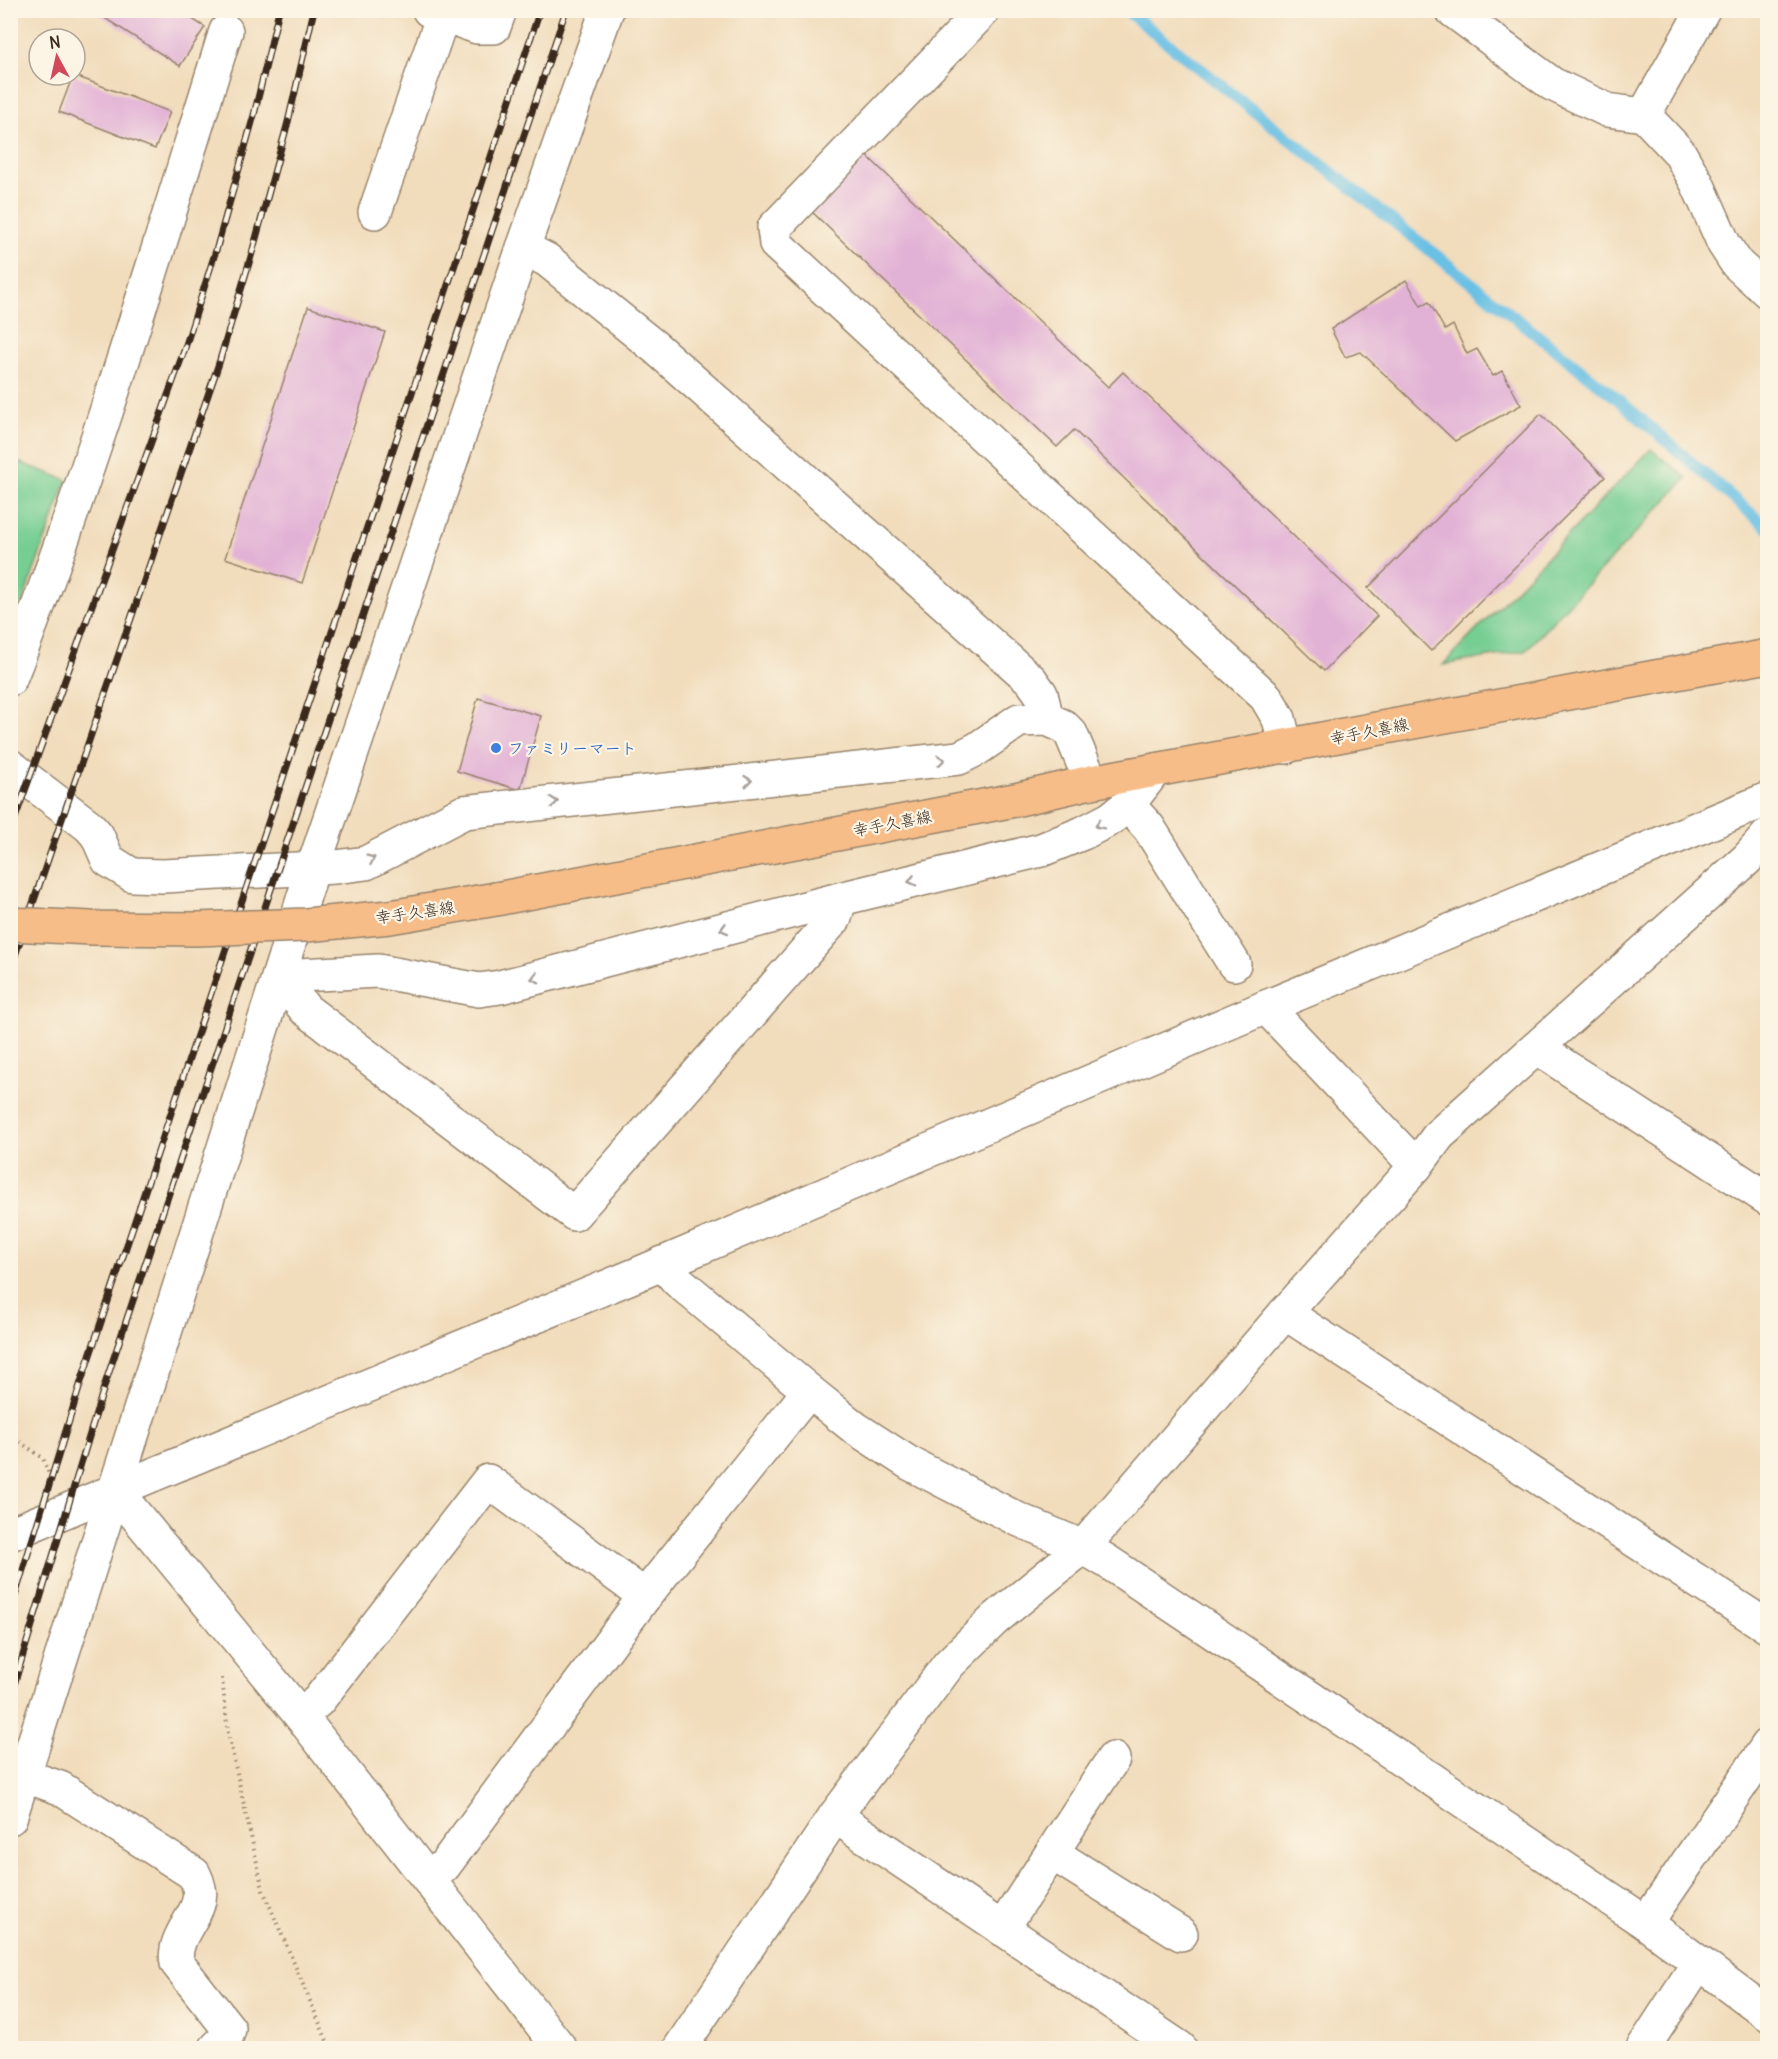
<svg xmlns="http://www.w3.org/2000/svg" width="1778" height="2059" font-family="Delius,'Klee One',sans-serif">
  <rect width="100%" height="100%" fill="#fcf5e5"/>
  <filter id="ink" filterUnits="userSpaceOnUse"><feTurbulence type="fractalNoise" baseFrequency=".0167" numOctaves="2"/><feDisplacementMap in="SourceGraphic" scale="12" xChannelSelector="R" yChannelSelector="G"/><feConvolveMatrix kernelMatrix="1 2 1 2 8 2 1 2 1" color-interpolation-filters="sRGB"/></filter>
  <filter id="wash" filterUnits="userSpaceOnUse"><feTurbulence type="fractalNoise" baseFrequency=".008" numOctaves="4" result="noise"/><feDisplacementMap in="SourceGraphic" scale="24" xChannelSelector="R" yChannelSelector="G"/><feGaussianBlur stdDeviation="1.35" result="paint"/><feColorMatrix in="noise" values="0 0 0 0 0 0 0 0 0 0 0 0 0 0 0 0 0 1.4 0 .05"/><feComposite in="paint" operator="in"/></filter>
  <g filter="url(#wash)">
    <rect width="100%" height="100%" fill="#f1dcbb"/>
    <g fill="#76ce93" stroke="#587c58" stroke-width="1.5">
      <polygon points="1651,449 1687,478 1525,651 1443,665"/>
      <polygon points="13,460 67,480 11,634 10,468"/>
    </g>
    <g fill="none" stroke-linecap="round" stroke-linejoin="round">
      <polyline stroke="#67c0e4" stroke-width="12" points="1126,10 1614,396 1768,528"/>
    </g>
    <g id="blocks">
      <g fill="#e2b2d6">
        <polygon points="92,10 178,10 205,27 180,66"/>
        <polygon points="73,75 170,112 155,149 59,112"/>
        <polygon points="863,152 1108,387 1123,372 1377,616 1324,671 1074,430 1057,447 808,208"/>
        <polygon points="1406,280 1421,306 1429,302 1445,330 1453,325 1467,354 1477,349 1493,376 1502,371 1521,405 1455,441 1361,352 1345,357 1331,329"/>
        <polygon points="308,307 385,332 302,583 225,558"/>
        <polygon points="1541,414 1605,477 1431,651 1368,588"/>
        <polygon points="478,698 541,716 520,790 457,771"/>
      </g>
    </g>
  </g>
  <g filter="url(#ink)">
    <use href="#blocks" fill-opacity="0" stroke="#96836c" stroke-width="1.5"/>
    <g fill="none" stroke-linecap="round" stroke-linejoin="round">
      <g stroke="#96836c" stroke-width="36">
        <g id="minor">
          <polyline points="429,10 477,27 494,27 500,10"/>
          <polyline points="984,10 774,228 776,244 1266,697 1279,719 1286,747"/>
          <polyline points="1452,10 1552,84 1607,110 1644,115 1703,10"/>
          <polyline points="1644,115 1679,152 1697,183 1724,244 1737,264 1768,292"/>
          <polyline points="375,212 443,15"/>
          <polyline points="523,248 547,260 656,348 1031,680 1041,694 1047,719"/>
          <path d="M10,679C94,468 158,248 226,31"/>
          <polyline points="10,766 89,826 97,835 108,860 132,875 163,876 335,867 366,863 464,812 959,758 977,749 1019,720 1047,719 1063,726 1071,734 1091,782"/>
          <polyline points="1128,805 1149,828 1234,964"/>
          <polyline points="279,976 378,971 479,990 500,987 840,899 1041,850 1083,833 1110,819 1128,805 1155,770"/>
          <polyline points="279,976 305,1009 574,1214 835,918 840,899"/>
          <polyline points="1266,1007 1416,1166"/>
          <polyline points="1537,1048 1768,1199"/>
          <polyline points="662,1263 678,1281 809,1391 855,1428 909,1463 1017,1519 1083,1547 1108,1562 1646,1923 1768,2014"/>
          <polyline points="1285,1313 1768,1627"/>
          <polyline points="115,1490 300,1715 560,2048"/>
          <polyline points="10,1534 638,1274 1266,1007 1768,799"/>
          <polyline points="300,1715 318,1701 488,1481 645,1596"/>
          <path d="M25,1776L60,1788L194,1874C196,1878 198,1883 199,1888C205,1913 171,1934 177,1963L229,2029L226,2038L216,2048"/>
          <polyline points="835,1816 1180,2048"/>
          <polyline points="10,1818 313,868 523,248 607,10"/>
          <polyline points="1052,1853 1181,1934"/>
          <polyline points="429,1878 444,1866 645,1596 809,1391"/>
          <polyline points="1646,1923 1768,1745"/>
          <polyline points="1002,1929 1113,1759"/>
          <polyline points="680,2048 835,1816 949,1664 995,1619 1083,1547 1285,1313 1416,1166 1439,1135 1747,859 1768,835"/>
          <polyline points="1643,2048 1699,1962"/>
        </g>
      </g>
      <g stroke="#96836c" stroke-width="36">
        <polyline id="major" points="496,899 1015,800 1091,782 1768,656"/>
      </g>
      <g stroke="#96836c" stroke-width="4" stroke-dasharray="1.5 4.5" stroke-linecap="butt">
        <polyline points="10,1435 43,1458 50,1477"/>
        <polyline points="222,1678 228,1733 263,1890 330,2048"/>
      </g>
      <use href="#minor" stroke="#fff" stroke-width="33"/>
      <use href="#major" stroke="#f7bd88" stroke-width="33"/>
      <g stroke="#3b2a1e" stroke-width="7">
        <g id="rail">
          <polyline points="10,832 184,351 217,247 254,115 279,10"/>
          <polyline points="10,970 219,363 252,253 288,122 314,10"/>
          <polyline points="10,1612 81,1382 540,10"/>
          <polyline points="10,1698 105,1384 566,10"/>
        </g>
      </g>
      <use href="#rail" stroke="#fcf5e5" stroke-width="4.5" stroke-dasharray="14" stroke-linecap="butt"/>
      <g stroke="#96836c" stroke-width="36" stroke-linecap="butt">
        <polyline id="major-bridge" points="10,924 91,928 197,929 306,925 390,917 496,899"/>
      </g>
      <use href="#major-bridge" stroke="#f7bd88" stroke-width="33"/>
    </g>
    <defs><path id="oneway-chevron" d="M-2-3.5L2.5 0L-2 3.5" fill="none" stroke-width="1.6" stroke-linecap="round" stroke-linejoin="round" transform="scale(1.5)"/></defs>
    <g stroke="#a79f9a">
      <use href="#oneway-chevron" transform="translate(941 760) rotate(-6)"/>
      <use href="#oneway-chevron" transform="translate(748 781) rotate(-6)"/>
      <use href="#oneway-chevron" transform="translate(554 802) rotate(-6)"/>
      <use href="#oneway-chevron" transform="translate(1099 825) rotate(153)"/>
      <use href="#oneway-chevron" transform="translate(371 859) rotate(-24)"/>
      <use href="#oneway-chevron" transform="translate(912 881) rotate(166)"/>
      <use href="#oneway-chevron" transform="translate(724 929) rotate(165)"/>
      <use href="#oneway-chevron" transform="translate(535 978) rotate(166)"/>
    </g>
  </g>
  <circle fill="#3f7fe0" stroke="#fcf5e5" stroke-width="2" cx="496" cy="748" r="6"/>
  <g text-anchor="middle" stroke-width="4.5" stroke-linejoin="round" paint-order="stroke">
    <g font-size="16" fill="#3b2a1e" stroke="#fcf5e5">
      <text transform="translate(1369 731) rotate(-11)" y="6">幸手久喜線</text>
      <text transform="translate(892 823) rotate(-11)" y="6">幸手久喜線</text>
      <text transform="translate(415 912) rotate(-8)" y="6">幸手久喜線</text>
    </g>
    <g font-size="16" font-weight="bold" fill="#366cbe" stroke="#fcf5e5" text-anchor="start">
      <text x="508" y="754">ファミリーマート</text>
    </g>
  </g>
  <rect width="1778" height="2059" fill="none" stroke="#fcf5e5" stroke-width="36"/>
  <g transform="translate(57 57) rotate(352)"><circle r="28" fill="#fcf5e5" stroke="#afa495" stroke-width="1.5"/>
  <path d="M0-4.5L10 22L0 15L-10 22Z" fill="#d1495b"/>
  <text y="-9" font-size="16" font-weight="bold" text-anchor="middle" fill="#3b2a1e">N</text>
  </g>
</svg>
